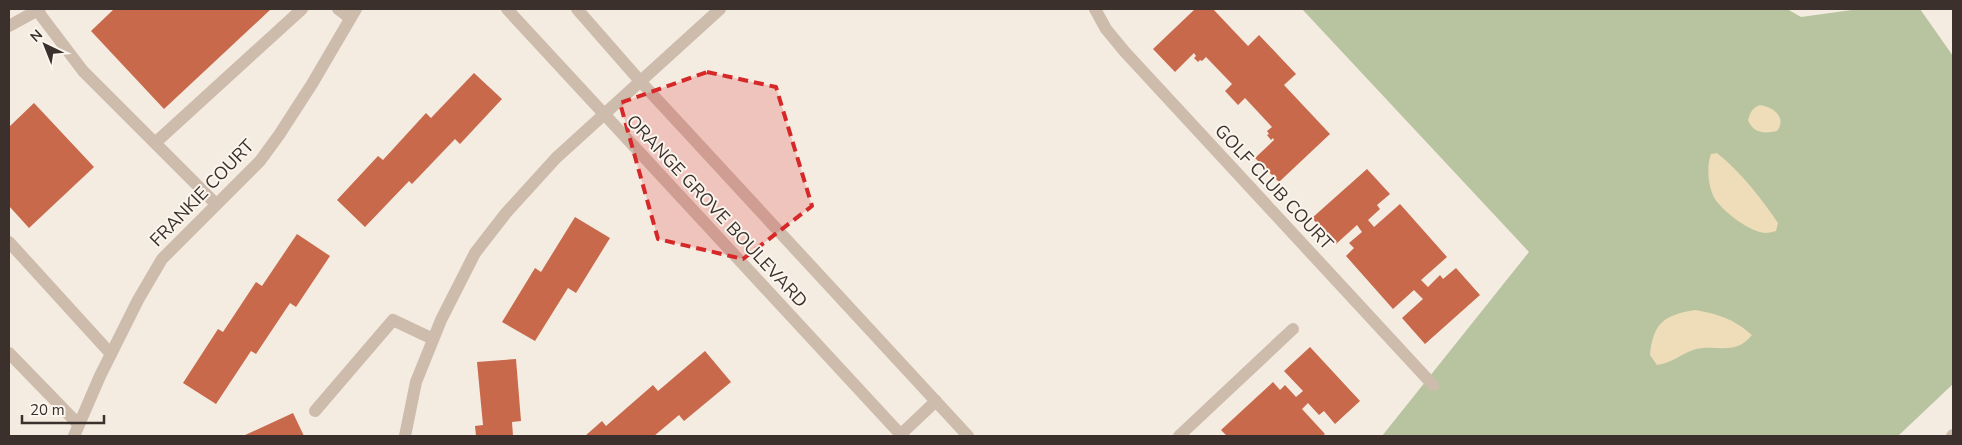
<svg xmlns="http://www.w3.org/2000/svg" width="1962" height="445" font-family="'Nunito Sans',sans-serif">
  <rect width="100%" height="100%" fill="#f4ebe1"/>
  <polygon fill="#b8c4a0" points="1302,9 1787,9 1801,17 1859,9 1920,9 1953,56 1953,384 1898,436 1382,436 1529,252"/>
  <g fill="#efdcb8">
    <path d="M1760,105C1774,107 1787,118 1777,131C1764,134 1753,133 1748,120C1750,113 1752,108 1760,105Z"/>
    <path d="M1717,153C1741,172 1761,198 1778,223L1776,231C1773,232 1768,233 1765,233C1749,231 1728,215 1718,203C1708,192 1706,167 1711,154Z"/>
    <path d="M1695,310C1718,314 1734,319 1752,335C1735,357 1715,343 1693,350C1679,355 1672,363 1657,365L1650,355C1653,323 1664,315 1695,310Z"/>
  </g>
  <g fill="#c8694b">
    <polygon points="114,9 271,9 164,109 91,31"/>
    <polygon points="1195,9 1213,9 1248,46 1259,35 1296,74 1284,85 1330,134 1279,182 1255,158 1274,140 1273,138 1271,140 1267,135 1269,134 1267,131 1272,127 1245,98 1238,105 1225,91 1232,84 1206,57 1202,61 1200,60 1198,62 1194,58 1196,56 1194,53 1175,72 1153,49"/>
    <polygon points="474,73 502,99 460,144 455,139 412,184 409,181 365,227 337,200 378,156 383,160 426,113 431,118"/>
    <polygon points="34,103 94,167 29,228 9,206 9,127"/>
    <polygon points="1367,169 1390,194 1377,205 1380,209 1368,220 1374,227 1400,204 1447,257 1421,280 1428,287 1440,275 1443,279 1456,268 1480,295 1425,344 1402,318 1423,299 1414,290 1393,309 1346,256 1354,248 1349,243 1362,232 1357,225 1336,244 1312,218"/>
    <polygon points="575,217 610,238 576,293 568,288 535,341 502,322 535,268 541,272"/>
    <polygon points="297,234 330,256 296,307 290,303 256,354 251,351 216,404 183,383 218,329 223,332 256,282 262,286"/>
    <polygon points="1310,347 1360,401 1335,424 1324,411 1319,415 1308,403 1302,409 1325,434 1322,436 1227,436 1221,430 1273,382 1280,390 1285,385 1296,397 1303,391 1284,371"/>
    <polygon points="705,351 731,382 684,421 679,415 654,436 585,436 602,421 606,426 653,385 658,391"/>
    <polygon points="516,359 521,421 512,422 513,436 476,436 475,426 483,425 477,362"/>
    <polygon points="293,413 304,436 243,436"/>
  </g>
  <g fill="none" stroke-linecap="round" stroke-linejoin="round">
    <g stroke="#cdbbac" stroke-width="12">
      <polyline points="36,9 83,71 216,204"/>
      <polyline points="338,9 350,18"/>
      <polyline points="507,9 902,436"/>
      <polyline points="577,9 640,81 968,436"/>
      <polyline points="1095,9 1106,29 1125,52 1433,385"/>
      <polyline points="9,26 40,9"/>
      <polyline points="155,143 302,9"/>
      <polyline points="9,242 111,354"/>
      <polyline points="9,353 79,425"/>
      <polyline points="315,411 393,320 433,339"/>
      <polyline points="74,436 100,376 138,300 162,259 260,161 279,135 312,84 356,9"/>
      <polyline points="405,436 416,382 441,320 475,253 506,213 556,158 720,9"/>
      <polyline points="899,436 936,401"/>
      <polyline points="1179,436 1293,329"/>
      <polyline points="1952,436 1953,435"/>
    </g>
  </g>
  <path fill="#d62828" fill-opacity="0.2" stroke="#d62828" stroke-width="4" stroke-dasharray="10 6" stroke-linejoin="round" d="M707,72L776,87L812,206L743,259L658,239L620,103Z"/>
  <g text-anchor="middle" stroke-width="4" stroke-linejoin="round" paint-order="stroke">
    <g font-size="18" fill="#3b302b" stroke="#fbf5ee">
      <text transform="translate(1274 187) rotate(47)" y="6">GOLF CLUB COURT</text>
      <text transform="translate(202 193) rotate(-46)" y="6">FRANKIE COURT</text>
      <text transform="translate(717 211) rotate(47)" y="6">ORANGE GROVE BOULEVARD</text>
    </g>
  </g>
  <rect width="1962" height="445" fill="none" stroke="#3b302b" stroke-width="20"/>
  <g transform="translate(45 45) rotate(317)" stroke="#fbf5ee" stroke-width="4" paint-order="stroke">
  <path d="M0-4L9 19L0 12L-9 19Z" fill="#3b302b"/>
  <text y="-8" font-size="14" font-weight="bold" text-anchor="middle" fill="#3b302b">N</text>
  </g>
  <path d="M22 415v8h82v-8" fill="none" stroke="#3b302b" stroke-width="2.5"/>
  <text x="30" y="415" font-size="15" fill="#3b302b" stroke="#fbf5ee" stroke-width="4" paint-order="stroke">20 m</text>
</svg>
